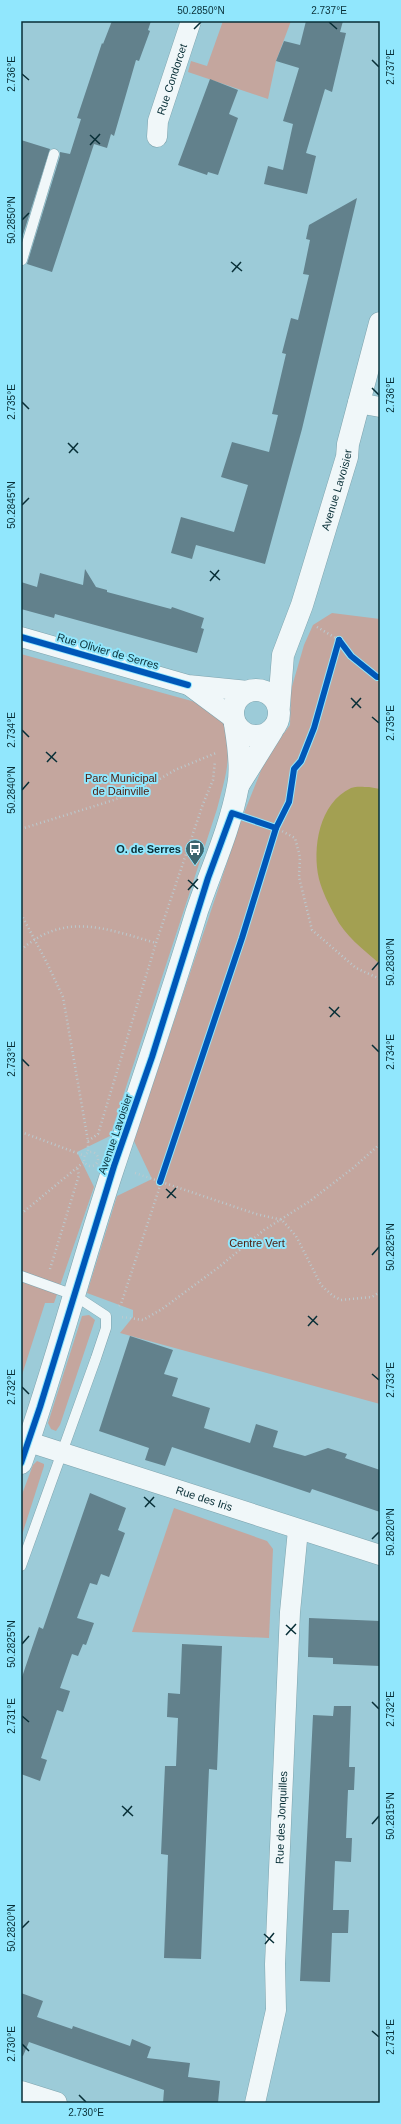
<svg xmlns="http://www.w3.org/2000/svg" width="401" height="2124" font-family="Arial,sans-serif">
  <rect width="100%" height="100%" fill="#9ccbd8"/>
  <g fill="#c4a69e">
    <polygon points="223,21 291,21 276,61 268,99 188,72 191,61 207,66"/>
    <polygon points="332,613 380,619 380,1404 120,1333 133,1317 133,1310 87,1293 117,1196 152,1179 134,1141 242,818 266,758 290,725 291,690 304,645 313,625"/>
    <path d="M21,654L199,703L222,717C233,756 227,771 217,809L110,1136L77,1152L94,1187L54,1303H45L21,1378Z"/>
    <polygon points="89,1315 95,1320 60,1425 56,1431 51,1429 48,1423 82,1316"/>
    <polygon points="37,1461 44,1464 44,1466 21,1538 21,1497 33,1465"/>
    <polygon points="174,1508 267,1541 273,1549 269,1638 132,1632"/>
  </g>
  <path fill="#a3a052" d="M369,787L380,789V964C363,949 345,936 335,916C329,905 322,891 319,879C312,848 319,803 351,788C356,786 364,787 369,787Z"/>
  <g fill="#62818c">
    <polygon points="112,21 151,21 148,30 150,31 139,61 136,60 114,136 111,134 107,148 94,144 52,272 27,264 60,156 60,152 70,154 81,119 77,118 102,43 103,44"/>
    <polygon points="306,21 343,21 340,32 346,33 332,92 325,89 306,153 316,156 307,194 264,184 268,166 283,170 293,124 283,121 299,68 276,61 284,41 300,45"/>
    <polygon points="210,79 238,90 229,114 238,118 218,175 208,172 207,175 178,165"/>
    <polygon points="21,140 50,149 21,241"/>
    <polygon points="357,198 302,429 265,564 196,545 192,559 171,553 181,517 234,532 248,485 221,477 232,442 269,452 278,415 272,414 286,354 282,353 291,318 298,320 309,275 303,274 310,240 306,239 309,225"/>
    <polygon points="85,569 96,587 107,590 107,592 171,609 172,607 204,618 201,628 204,629 197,653 55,614 54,618 21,609 21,582 37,587 40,573 83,585"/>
    <polygon points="130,1336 173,1350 164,1374 178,1378 172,1396 210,1408 204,1428 250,1443 256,1424 278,1431 273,1447 305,1456 328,1448 347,1454 345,1458 380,1470 380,1512 312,1489 310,1493 172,1447 165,1466 145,1460 149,1448 99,1431"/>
    <polygon points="90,1493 126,1508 118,1530 125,1533 109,1577 101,1574 97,1585 90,1583 77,1618 94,1623 86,1645 83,1644 78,1656 72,1654 60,1688 70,1691 63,1712 57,1710 41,1758 47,1760 40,1781 21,1774 21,1680 39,1627 43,1629"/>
    <polygon points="309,1618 380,1621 380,1666 333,1664 333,1658 308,1657"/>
    <polygon points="182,1644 222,1646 217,1770 209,1769 201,1959 164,1958 168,1855 161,1854 165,1766 176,1766 178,1718 167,1717 168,1693 180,1694"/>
    <polygon points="334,1706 351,1706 349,1767 355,1767 354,1790 348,1790 346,1838 352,1838 351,1862 335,1861 333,1910 349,1910 348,1933 332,1933 330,1982 300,1981 313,1715 333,1716"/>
    <polygon points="21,1993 43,2001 37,2017 72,2029 73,2026 130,2046 132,2039 151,2047 147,2058 190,2063 188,2077 220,2081 218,2103 163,2103 164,2090 29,2042 23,2056 21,2056"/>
  </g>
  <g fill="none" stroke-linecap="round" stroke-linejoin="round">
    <g stroke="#7ea4ae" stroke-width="11">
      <g id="lane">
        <polyline points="22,260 54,154"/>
        <polyline points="21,1276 74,1295 106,1316 106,1328 96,1358 21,1566"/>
      </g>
    </g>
    <g stroke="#7ea4ae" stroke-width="21">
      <g id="street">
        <path id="s1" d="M157,137L158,121L191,21"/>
        <polyline points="358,403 380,407"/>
        <polyline points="21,637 188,685 248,691"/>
        <polyline points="190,686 233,718"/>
        <path id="s2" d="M29,1442L380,1555"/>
        <path id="s3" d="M255,2103L276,2010L275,1964L290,1612L298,1530"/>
      </g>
    </g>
    <g stroke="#7ea4ae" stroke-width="23">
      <g id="secondary">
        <circle cx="256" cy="713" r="23"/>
        <path id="s4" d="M279,705L283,655L302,605L347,457L348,444L380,323"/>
        <polyline points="239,784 272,731"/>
        <path d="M21,1463C56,1365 81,1265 114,1166C142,1081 171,997 197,911C211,870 230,829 238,786C242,768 238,742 235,724"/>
        <polyline points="21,2092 56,2103"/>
      </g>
    </g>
    <g stroke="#bbcacf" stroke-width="2.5" stroke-dasharray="1 3" stroke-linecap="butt">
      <polyline points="317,627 339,640 351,656 377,677 380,677"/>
      <polyline points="252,821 276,828 295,838 300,857 299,877 312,930 356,968 380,979"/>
      <polyline points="21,829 114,800 148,786 175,770 216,753"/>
      <polyline points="21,914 47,963 63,997 88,1141 88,1152"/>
      <path d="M21,950C65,911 107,929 156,943"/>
      <polyline points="21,1132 85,1156"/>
      <polyline points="88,1141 98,1134 156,943 203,804 213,780 215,761"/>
      <circle cx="91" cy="1159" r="7"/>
      <polyline points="135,1173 256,1214 282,1220 296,1236 321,1285 333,1296 341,1300 372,1297 380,1292"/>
      <polyline points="21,1214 85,1161"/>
      <polyline points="50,1269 79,1175 77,1167"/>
      <polyline points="119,1306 121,1304 242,938 276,828 289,802 294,769 301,761 314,728 339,640"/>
      <polyline points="122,1317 143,1320 162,1309 219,1267 264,1230 310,1201 353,1168 380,1144"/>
    </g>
    <use href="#lane" stroke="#f0f7f9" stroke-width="10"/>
    <use href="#street" stroke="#f0f7f9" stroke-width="20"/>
    <use href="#secondary" stroke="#f0f7f9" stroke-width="22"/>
    <g stroke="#91e7fd" stroke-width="8">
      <g id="cycleway">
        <polyline points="21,637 188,685"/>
        <polyline points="339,640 351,656 377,677 380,677"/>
        <polyline points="160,1182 242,938 276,828 289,802 294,769 301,761 314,728 339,640"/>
        <polyline points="21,1463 40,1407 114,1166 152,1057 208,878 232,813 276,828"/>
      </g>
    </g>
    <use href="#cycleway" stroke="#0057b8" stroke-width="6"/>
  </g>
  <path fill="none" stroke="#082f37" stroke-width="1.5" d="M329,22L337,29M194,29L201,22M372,60L379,67M22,74L29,80M90,135L100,144M90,145L100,134M22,220L29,213M231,262L242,271M232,272L241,262M372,388L379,395M22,402L29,409M68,443L78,453M69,453L78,443M22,505L29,498M210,571L220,580M210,581L219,570M351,698L361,708M352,708L361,698M372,717L379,723M22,730L29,737M46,752L57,762M47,762L56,752M22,790L29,782M188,880L198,889M188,890L198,879M372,970L379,962M329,1007L340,1017M330,1017L339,1007M372,1045L379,1052M22,1059L29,1066M166,1189L176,1198M167,1198L176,1188M372,1255L379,1247M308,1316L318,1325M308,1326L317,1316M372,1374L379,1380M22,1387L29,1394M144,1497L155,1507M145,1507L154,1497M372,1539L379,1532M286,1625L296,1634M286,1635L296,1624M22,1644L29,1636M372,1702L379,1709M22,1716L29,1722M122,1806L133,1816M123,1816L132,1806M372,1824L379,1816M22,1928L29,1921M264,1934L274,1943M265,1944L274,1933M372,2031L379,2037M22,2044L29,2051M79,2095L86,2102"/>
  <defs>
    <g id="bus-pin" transform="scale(1)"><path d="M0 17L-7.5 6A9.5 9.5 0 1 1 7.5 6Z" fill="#3c666f" stroke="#91e7fd"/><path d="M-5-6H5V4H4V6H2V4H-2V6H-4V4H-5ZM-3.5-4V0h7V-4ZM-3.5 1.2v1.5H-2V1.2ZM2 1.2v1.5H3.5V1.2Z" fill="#fff"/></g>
  </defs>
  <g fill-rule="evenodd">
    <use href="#bus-pin" x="195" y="849"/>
  </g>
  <g text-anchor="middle" stroke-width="4" stroke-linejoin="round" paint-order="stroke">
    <g font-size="11" fill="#082f37" stroke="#91e7fd">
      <text dy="4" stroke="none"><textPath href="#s1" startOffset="60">Rue Condorcet</textPath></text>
      <text dy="4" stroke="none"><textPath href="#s4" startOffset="224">Avenue Lavoisier</textPath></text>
      <text transform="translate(108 651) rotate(16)" y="4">Rue Olivier de Serres</text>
      <text transform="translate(115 1134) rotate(-71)" y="4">Avenue Lavoisier</text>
      <text dy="4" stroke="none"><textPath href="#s2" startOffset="184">Rue des Iris</textPath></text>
      <text dy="4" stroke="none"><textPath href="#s3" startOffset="288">Rue des Jonquilles</textPath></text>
    </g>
    <g font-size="11" fill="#4f2013" stroke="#91e7fd">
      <text x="121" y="782">Parc Municipal<tspan x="121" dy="13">de Dainville</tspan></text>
      <text x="257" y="1247">Centre Vert</text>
    </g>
    <g font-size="11" font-weight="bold" fill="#082f37" stroke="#91e7fd" text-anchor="end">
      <text x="181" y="853">O. de Serres</text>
    </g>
  </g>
  <rect width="401" height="2124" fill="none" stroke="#91e7fd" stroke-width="44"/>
  <rect x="22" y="22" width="357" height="2080" fill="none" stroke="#082f37" stroke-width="1.5"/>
  <g font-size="10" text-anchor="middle" fill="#082f37">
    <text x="201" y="14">50.2850°N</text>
    <text x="329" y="14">2.737°E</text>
    <text transform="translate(390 67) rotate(-90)" y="4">2.737°E</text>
    <text transform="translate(11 74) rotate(-90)" y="4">2.736°E</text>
    <text transform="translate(11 220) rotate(-90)" y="4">50.2850°N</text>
    <text transform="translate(390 395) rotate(-90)" y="4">2.736°E</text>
    <text transform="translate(11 402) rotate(-90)" y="4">2.735°E</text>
    <text transform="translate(11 505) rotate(-90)" y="4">50.2845°N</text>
    <text transform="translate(390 723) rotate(-90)" y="4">2.735°E</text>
    <text transform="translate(11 730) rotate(-90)" y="4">2.734°E</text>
    <text transform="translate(11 790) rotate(-90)" y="4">50.2840°N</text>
    <text transform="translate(390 962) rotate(-90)" y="4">50.2830°N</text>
    <text transform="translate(390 1052) rotate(-90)" y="4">2.734°E</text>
    <text transform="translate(11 1059) rotate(-90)" y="4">2.733°E</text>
    <text transform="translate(390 1247) rotate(-90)" y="4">50.2825°N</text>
    <text transform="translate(390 1380) rotate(-90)" y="4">2.733°E</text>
    <text transform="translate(11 1387) rotate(-90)" y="4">2.732°E</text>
    <text transform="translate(390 1532) rotate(-90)" y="4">50.2820°N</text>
    <text transform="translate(11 1644) rotate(-90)" y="4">50.2825°N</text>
    <text transform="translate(390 1709) rotate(-90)" y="4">2.732°E</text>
    <text transform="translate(11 1716) rotate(-90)" y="4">2.731°E</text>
    <text transform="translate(390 1816) rotate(-90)" y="4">50.2815°N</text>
    <text transform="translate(11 1928) rotate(-90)" y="4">50.2820°N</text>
    <text transform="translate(390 2037) rotate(-90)" y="4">2.731°E</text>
    <text transform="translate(11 2044) rotate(-90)" y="4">2.730°E</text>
    <text x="86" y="2116">2.730°E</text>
  </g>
</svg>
